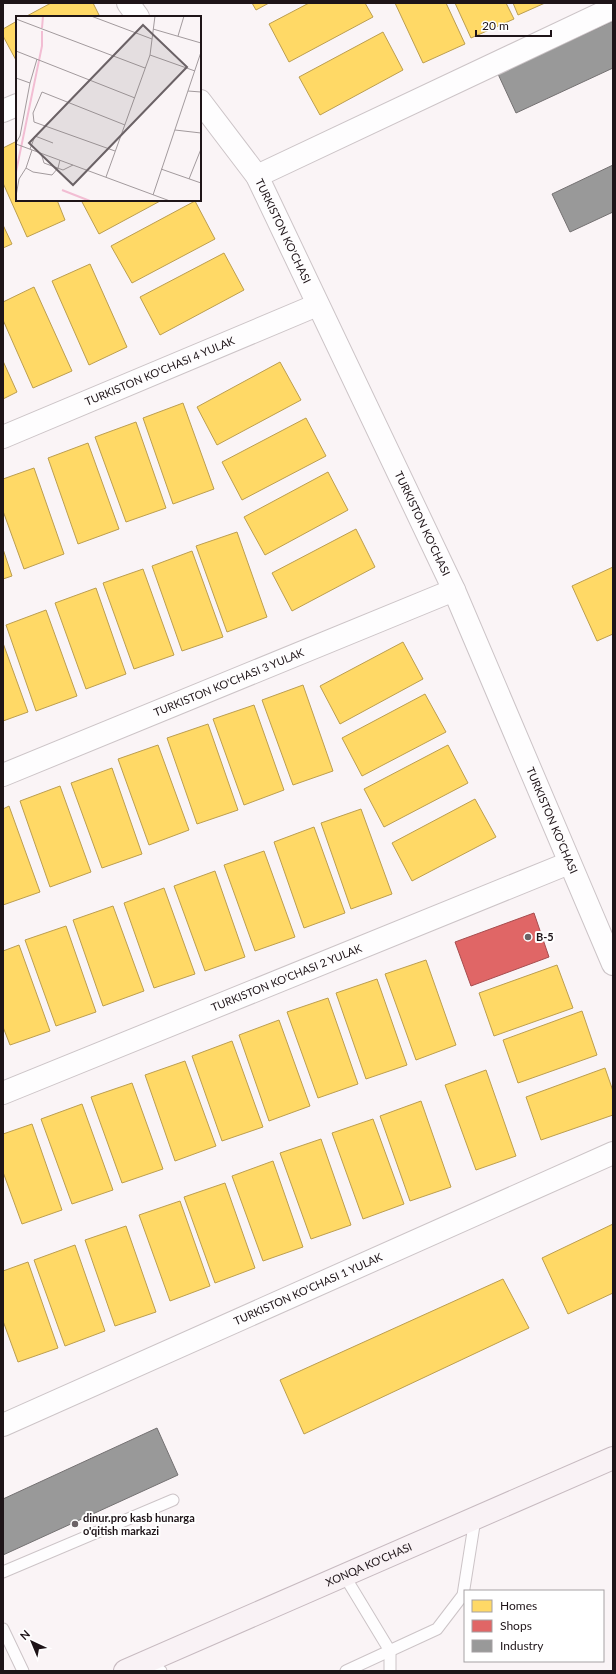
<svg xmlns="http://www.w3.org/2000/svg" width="616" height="1674" font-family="Lato,sans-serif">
  <rect width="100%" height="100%" fill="#faf4f6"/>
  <g fill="#ffd966" stroke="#bc9e4f">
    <polygon points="51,3 93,3 100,17 25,17"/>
    <polygon points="252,3 269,3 256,10"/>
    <polygon points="309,3 365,3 373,17 289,62 269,24"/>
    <polygon points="395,3 446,3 465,44 423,63"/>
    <polygon points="455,3 506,3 514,19 471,38"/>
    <polygon points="513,3 545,3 518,15"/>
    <polygon points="17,21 17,62 3,36 3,29"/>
    <polygon points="383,32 403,70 320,115 299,77"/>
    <polygon points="17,141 17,200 57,200 65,220 27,237 3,183 3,148"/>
    <polygon points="81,200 162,200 99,234"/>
    <polygon points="195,201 215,239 132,283 111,246"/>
    <polygon points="3,225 12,244 3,248"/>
    <polygon points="224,253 244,290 160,335 140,297"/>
    <polygon points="90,264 127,347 89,365 52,281"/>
    <polygon points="34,287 72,371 33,388 3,320 3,302"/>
    <polygon points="3,361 17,392 3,399"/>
    <polygon points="280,362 301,400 217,445 197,407"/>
    <polygon points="183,403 214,489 173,504 143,418"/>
    <polygon points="306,418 326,456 242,500 222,462"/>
    <polygon points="136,422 166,508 126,522 95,437"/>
    <polygon points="88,443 119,529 78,544 48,458"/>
    <polygon points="34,468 64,554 24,569 3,511 3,479"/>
    <polygon points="328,472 348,510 265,555 244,517"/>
    <polygon points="356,529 375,567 292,611 272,573"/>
    <polygon points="237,532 267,617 227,632 196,546"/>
    <polygon points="3,549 12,576 3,579"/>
    <polygon points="192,551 223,637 182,651 152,566"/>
    <polygon points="613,567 613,634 597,641 572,586"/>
    <polygon points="143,569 174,655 134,669 103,583"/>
    <polygon points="96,588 126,674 86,689 55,603"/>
    <polygon points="46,610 77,696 36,711 6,625"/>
    <polygon points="403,642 423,679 340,724 320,686"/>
    <polygon points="3,643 28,712 3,721"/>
    <polygon points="303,685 333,771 293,785 262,700"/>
    <polygon points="425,694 446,732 362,776 342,738"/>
    <polygon points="254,705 284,790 244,805 213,719"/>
    <polygon points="208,724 238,810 197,824 167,738"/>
    <polygon points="158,745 189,830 149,845 118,759"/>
    <polygon points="448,745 468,783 384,827 364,789"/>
    <polygon points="112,768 142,854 102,868 71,783"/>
    <polygon points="60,786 91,872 50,887 20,801"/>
    <polygon points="475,799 496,837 412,881 392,843"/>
    <polygon points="9,806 40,892 3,905 3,809"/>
    <polygon points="361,809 392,894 351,909 321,823"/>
    <polygon points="314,827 345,913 304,928 274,842"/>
    <polygon points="264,851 295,937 255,951 224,865"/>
    <polygon points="215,871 245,957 205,971 174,886"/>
    <polygon points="164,888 195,974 154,988 124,903"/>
    <polygon points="113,906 144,991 103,1006 73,920"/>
    <polygon points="66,926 96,1012 56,1026 25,940"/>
    <polygon points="19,945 50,1031 10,1045 3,1027 3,951"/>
    <polygon points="426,960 456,1045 416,1060 385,974"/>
    <polygon points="557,965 573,1008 494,1036 479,993"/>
    <polygon points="377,979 407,1065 366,1079 336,993"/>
    <polygon points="328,998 358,1084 318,1098 287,1012"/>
    <polygon points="582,1011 597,1055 518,1083 503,1040"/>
    <polygon points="279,1020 310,1106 269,1121 239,1035"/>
    <polygon points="232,1041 263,1127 222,1141 192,1056"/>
    <polygon points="185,1061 216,1146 175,1161 145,1075"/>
    <polygon points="605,1068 613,1091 613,1115 541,1140 526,1097"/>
    <polygon points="486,1070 516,1156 476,1170 445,1085"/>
    <polygon points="132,1083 163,1169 122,1183 91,1097"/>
    <polygon points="421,1101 451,1187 410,1201 380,1116"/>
    <polygon points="82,1104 113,1190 72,1204 41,1119"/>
    <polygon points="373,1119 404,1204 363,1219 332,1133"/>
    <polygon points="32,1124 62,1210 22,1224 3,1172 3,1134"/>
    <polygon points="321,1139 351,1225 311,1239 280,1153"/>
    <polygon points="273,1161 303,1247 263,1261 232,1176"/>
    <polygon points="225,1183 255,1268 215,1283 184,1197"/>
    <polygon points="180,1201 210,1286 170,1301 139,1215"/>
    <polygon points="613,1224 613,1293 568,1314 542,1258"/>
    <polygon points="126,1226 156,1312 115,1326 85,1240"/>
    <polygon points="75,1245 105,1331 65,1346 34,1260"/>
    <polygon points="28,1262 58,1348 18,1362 3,1321 3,1271"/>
    <polygon points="503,1279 529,1328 304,1434 280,1380"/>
  </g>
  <polygon fill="#e06666" stroke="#a64d4f" points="534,913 549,957 471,986 455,942"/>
  <g fill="#999" stroke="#747172">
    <polygon points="613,21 613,68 516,113 498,74"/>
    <polygon points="613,165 613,212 570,232 552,194"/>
    <polygon points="157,1428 178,1475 3,1555 3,1499"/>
  </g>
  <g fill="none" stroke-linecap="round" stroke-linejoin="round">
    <g stroke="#ccc4c7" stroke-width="13">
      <g id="service">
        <polyline points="3,1572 173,1500"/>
        <polyline points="344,1575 390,1651 390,1671"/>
        <polyline points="3,1629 23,1671"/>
        <polyline points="148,1661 161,1671"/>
        <polyline points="346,1671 437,1629 463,1595 475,1519"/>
      </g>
    </g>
    <g stroke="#ccc4c7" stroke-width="24">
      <g id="minor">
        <polyline points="128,3 138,17"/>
        <path id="s1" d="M200,101L257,176L454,590L613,964"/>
        <polyline points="3,111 17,105"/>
        <polyline points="257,176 613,8"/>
        <path id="s2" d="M3,437L317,305"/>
        <path id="s3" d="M3,775L454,590"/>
        <path id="s4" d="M3,1093L569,863"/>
        <path id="s5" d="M3,1425L613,1153"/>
      </g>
    </g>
    <g stroke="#c7bac0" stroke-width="24">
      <g id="primary">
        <path id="s6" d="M125,1671L613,1458"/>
      </g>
    </g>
    <use href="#service" stroke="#fefdfe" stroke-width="11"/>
    <use href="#minor" stroke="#fefdfe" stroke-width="22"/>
    <use href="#primary" stroke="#f9f2f5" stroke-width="22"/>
  </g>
  <g fill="#6b6266" stroke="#fff" stroke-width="1.5">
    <circle cx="528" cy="937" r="4"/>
    <circle cx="75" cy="1524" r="4"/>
  </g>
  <g text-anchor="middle" stroke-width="4" stroke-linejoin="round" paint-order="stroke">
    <g font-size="11" fill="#1e1418" stroke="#fff">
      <text dy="4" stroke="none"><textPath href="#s1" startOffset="155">TURKISTON KO'CHASI</textPath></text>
      <text dy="4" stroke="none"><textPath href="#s2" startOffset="170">TURKISTON KO'CHASI 4 YULAK</textPath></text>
      <text dy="4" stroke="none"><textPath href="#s1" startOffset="479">TURKISTON KO'CHASI</textPath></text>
      <text dy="4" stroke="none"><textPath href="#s3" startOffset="244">TURKISTON KO'CHASI 3 YULAK</textPath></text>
      <text dy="4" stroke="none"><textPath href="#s1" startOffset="803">TURKISTON KO'CHASI</textPath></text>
      <text dy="4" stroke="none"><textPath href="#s4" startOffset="306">TURKISTON KO'CHASI 2 YULAK</textPath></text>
      <text dy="4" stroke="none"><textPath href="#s5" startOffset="334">TURKISTON KO'CHASI 1 YULAK</textPath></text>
      <text dy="4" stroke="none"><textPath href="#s6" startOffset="266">XONQA KO'CHASI</textPath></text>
    </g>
    <g font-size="11" font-weight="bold" fill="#1e1418" stroke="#fff" text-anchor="start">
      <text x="536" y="941">В-5</text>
      <text x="83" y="1522">dinur.pro kasb hunarga<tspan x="83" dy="13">o'qitish markazi</tspan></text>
    </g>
  </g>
  <g transform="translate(16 16)">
    <rect width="185" height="185" fill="#faf4f6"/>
    <path fill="none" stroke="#f2bdd3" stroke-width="2" d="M26,12L27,0M0,156L26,30V15M46,174L74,185"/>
    <path fill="none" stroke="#a29a9d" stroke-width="1" d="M75,0L136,23M0,3L129,52M137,13L185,27M162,20L168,0M0,35L119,82M134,39L179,55M0,62L14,67L4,120L0,127M14,67L21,43M172,75L185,76M159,114L185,117M0,128L154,185M14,133L19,120L37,127M99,135L18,106L17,97L26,76L109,109M25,137L28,147L47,154L57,149M10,152L17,156L36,159L42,152L44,144M145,153L185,167M90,161L134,39L139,0M173,163L185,133M137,179L185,36M0,180L3,163L10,152L16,134"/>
    <path fill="#6b6266" fill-opacity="0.15" stroke="#6b6266" stroke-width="2" d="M127,9L171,51L57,169L13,127Z"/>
    <rect width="185" height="185" fill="none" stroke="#1e1418" stroke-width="2"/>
  </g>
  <rect width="616" height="1674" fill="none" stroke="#1e1418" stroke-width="8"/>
  <rect x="464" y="1590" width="140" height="72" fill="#ffffff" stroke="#a5a1a3"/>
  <rect x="472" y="1600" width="20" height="12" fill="#ffd966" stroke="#a5a1a3"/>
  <text x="500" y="1610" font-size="12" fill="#1e1418">Homes</text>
  <rect x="472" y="1620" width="20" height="12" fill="#e06666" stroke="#a5a1a3"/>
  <text x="500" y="1630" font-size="12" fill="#1e1418">Shops</text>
  <rect x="472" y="1640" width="20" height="12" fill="#999999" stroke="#a5a1a3"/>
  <text x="500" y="1650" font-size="12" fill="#1e1418">Industry</text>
  <g transform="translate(32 1642) rotate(316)" stroke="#ffffff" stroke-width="3" paint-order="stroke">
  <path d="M0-3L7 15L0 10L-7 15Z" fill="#1e1418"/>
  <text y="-6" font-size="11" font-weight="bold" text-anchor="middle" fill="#1e1418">N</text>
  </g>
  <path d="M476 30v6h75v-6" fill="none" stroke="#1e1418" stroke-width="2"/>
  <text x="482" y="30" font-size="12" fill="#1e1418" stroke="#ffffff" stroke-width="3" paint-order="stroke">20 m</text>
</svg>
